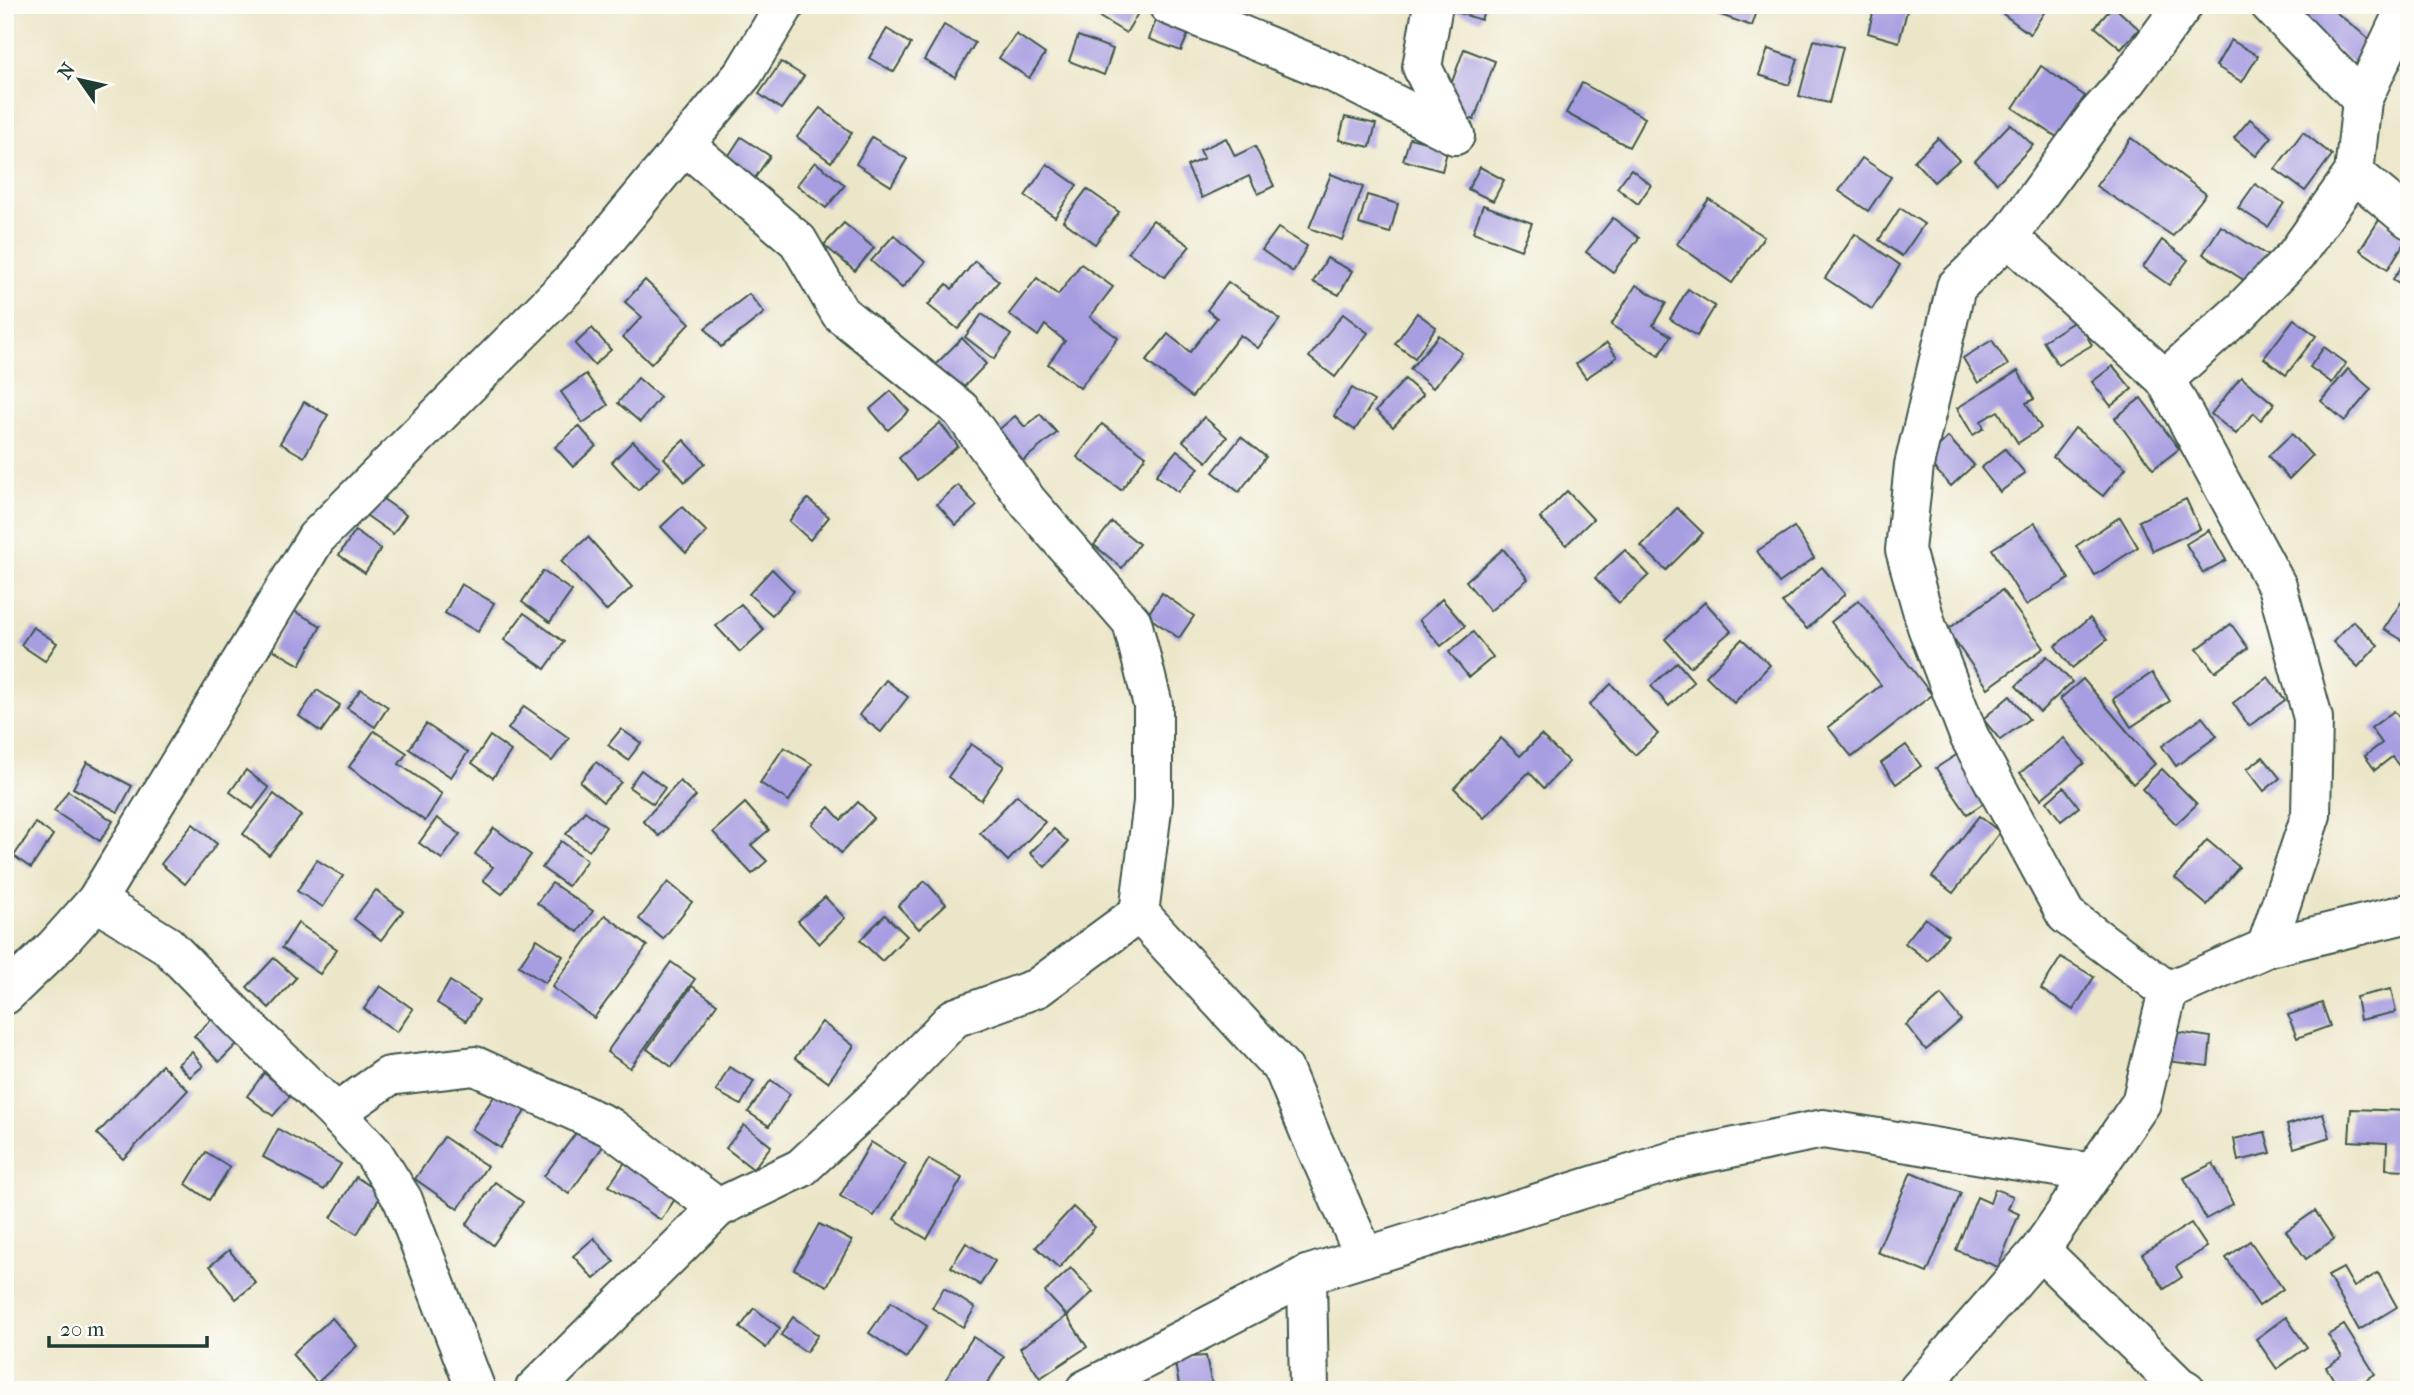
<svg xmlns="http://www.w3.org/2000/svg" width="2414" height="1395" font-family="'IM FELL French Canon',serif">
  <rect width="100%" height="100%" fill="#fdfcf7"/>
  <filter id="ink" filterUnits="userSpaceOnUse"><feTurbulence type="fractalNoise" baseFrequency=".0143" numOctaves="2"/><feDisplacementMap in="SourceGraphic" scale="14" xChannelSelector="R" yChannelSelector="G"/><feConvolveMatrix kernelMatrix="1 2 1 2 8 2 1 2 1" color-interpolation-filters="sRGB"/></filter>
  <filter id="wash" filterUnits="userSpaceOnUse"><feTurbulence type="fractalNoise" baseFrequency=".00686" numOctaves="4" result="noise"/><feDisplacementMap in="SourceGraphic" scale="28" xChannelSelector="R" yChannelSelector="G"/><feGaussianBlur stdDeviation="1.57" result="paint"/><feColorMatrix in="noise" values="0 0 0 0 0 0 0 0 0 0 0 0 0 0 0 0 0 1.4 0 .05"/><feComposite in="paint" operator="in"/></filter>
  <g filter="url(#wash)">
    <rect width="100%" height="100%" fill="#ece6c9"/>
    <g id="blocks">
      <g fill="#a79de1">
        <polygon points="1090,5 1143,5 1126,33 1088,10"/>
        <polygon points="1448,5 1486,5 1481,20 1447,9"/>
        <polygon points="1717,5 1759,5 1752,26 1715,13"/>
        <polygon points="1875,5 1886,5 1907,11 1899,42 1868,33"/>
        <polygon points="1991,5 2049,5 2030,34"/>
        <polygon points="2285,5 2327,5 2373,42 2355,65 2283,7"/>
        <polygon points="2113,6 2139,29 2121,49 2095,27"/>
        <polygon points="1159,12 1192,25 1181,51 1149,39"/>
        <polygon points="944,25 975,43 955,77 924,60"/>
        <polygon points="887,29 911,44 894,72 869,58"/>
        <polygon points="1016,34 1045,54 1029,78 999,58"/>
        <polygon points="1078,36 1113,49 1104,75 1069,61"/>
        <polygon points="1814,40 1843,47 1829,103 1799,96"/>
        <polygon points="2231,40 2258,56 2242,82 2216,66"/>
        <polygon points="1464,49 1495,61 1474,120 1442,109"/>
        <polygon points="1768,49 1798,59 1789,85 1759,75"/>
        <polygon points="781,62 804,76 781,109 759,94"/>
        <polygon points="2041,66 2085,96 2057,137 2013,108"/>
        <polygon points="1582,83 1645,118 1629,147 1566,113"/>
        <polygon points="820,108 852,133 831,162 797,137"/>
        <polygon points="1345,117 1376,124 1370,147 1339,140"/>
        <polygon points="2250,119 2272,137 2256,156 2234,138"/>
        <polygon points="2010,124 2033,145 1997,183 1975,161"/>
        <polygon points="2303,132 2332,155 2305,191 2275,169"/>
        <polygon points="741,137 770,156 750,185 722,166"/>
        <polygon points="872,137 907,159 891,186 856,164"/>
        <polygon points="1226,138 1235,156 1255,146 1274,186 1258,194 1249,176 1202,198 1187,166 1204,158 1200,150"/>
        <polygon points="1410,138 1448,148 1442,171 1403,160"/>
        <polygon points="1938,138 1959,160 1934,182 1914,161"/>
        <polygon points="2131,138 2206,194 2173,236 2096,186"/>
        <polygon points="1862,158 1891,177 1868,211 1839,191"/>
        <polygon points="815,162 845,185 826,208 797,185"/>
        <polygon points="1047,164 1077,185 1055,217 1025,196"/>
        <polygon points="1480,167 1504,180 1493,201 1468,189"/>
        <polygon points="1631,169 1651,185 1638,204 1617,188"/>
        <polygon points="1331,174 1363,187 1342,240 1309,228"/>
        <polygon points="2255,184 2284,203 2268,227 2238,208"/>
        <polygon points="1087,189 1119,212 1095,244 1063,221"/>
        <polygon points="1367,195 1398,204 1390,233 1359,224"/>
        <polygon points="1709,199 1764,237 1732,283 1677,244"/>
        <polygon points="1483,205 1532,223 1521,250 1473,232"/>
        <polygon points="1900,208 1924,224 1902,256 1879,240"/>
        <polygon points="1613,218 1639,238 1613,272 1586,252"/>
        <polygon points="1153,220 1190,246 1165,277 1128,252"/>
        <polygon points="2379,220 2407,238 2388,269 2360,250"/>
        <polygon points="844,223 874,248 855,271 824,245"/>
        <polygon points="2221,226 2268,256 2250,284 2203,254"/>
        <polygon points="1278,228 1307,246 1293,272 1262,250"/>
        <polygon points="1855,234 1900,265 1872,309 1825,278"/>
        <polygon points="894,235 925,262 902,288 871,261"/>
        <polygon points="2162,240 2188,260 2169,285 2143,267"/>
        <polygon points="2409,257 2409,290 2393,279"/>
        <polygon points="1327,258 1352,271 1339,295 1313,282"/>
        <polygon points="975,261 999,281 958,329 928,305 947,284 952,289"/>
        <polygon points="1081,264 1113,287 1090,317 1118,338 1080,388 1048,364 1065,341 1045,325 1038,336 1009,314 1037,278 1058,295"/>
        <polygon points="645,280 690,323 651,364 623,337 642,317 625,302"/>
        <polygon points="1228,282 1280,319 1258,348 1240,335 1192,397 1146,361 1168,334 1190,352 1217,318 1207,310"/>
        <polygon points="1636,285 1666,303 1653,325 1671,336 1659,355 1611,325"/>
        <polygon points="1688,289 1715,306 1697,336 1670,319"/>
        <polygon points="749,294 764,313 721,347 705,328"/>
        <polygon points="1417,313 1436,327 1415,358 1395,344"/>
        <polygon points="982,314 1011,335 994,359 965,337"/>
        <polygon points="1343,314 1368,333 1335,377 1309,357"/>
        <polygon points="2294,319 2316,336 2286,375 2264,358"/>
        <polygon points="2077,320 2092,345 2058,365 2043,341"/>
        <polygon points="592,328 611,350 594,365 575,344"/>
        <polygon points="1439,335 1462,353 1433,388 1410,369"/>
        <polygon points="962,338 986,364 960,391 935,365"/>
        <polygon points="1992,340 2008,365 1978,383 1963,358"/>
        <polygon points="1607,343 1617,357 1586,378 1576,364"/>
        <polygon points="2324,347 2346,363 2332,383 2310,367"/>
        <polygon points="2113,366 2132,389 2111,406 2092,382"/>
        <polygon points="2348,369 2371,389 2345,421 2321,401"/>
        <polygon points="2018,371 2034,399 2026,403 2041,428 2018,443 1998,411 1981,421 1984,428 1973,435 1957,408"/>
        <polygon points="586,374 608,405 583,423 561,392"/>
        <polygon points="2241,377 2274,404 2261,420 2254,413 2236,434 2211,414"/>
        <polygon points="638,378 660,397 640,422 618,403"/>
        <polygon points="1405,379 1423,395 1393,427 1376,411"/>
        <polygon points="1352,388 1374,401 1355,430 1334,416"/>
        <polygon points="891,391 909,411 888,430 870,409"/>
        <polygon points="2141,398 2179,449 2153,469 2115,418"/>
        <polygon points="304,402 328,415 304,457 280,443"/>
        <polygon points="1040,414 1057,433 1020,463 995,433 1015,416 1025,427"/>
        <polygon points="1204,417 1227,437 1207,462 1183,441"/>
        <polygon points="940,423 958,446 917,480 899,458"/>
        <polygon points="1102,424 1146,456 1121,490 1077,457"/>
        <polygon points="579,426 596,446 573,467 555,447"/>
        <polygon points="2075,428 2126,468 2103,496 2053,457"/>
        <polygon points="2292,434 2312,456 2289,479 2268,456"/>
        <polygon points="1241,437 1266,457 1239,492 1213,472"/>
        <polygon points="1948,437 1974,465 1951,486 1926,459"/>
        <polygon points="684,440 705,463 685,482 664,458"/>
        <polygon points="633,441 660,468 638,490 612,462"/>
        <polygon points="2005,449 2025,473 2000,492 1981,468"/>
        <polygon points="1177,450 1199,468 1178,492 1156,475"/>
        <polygon points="958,485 977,506 956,525 937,504"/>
        <polygon points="1567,491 1593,519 1566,545 1540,518"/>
        <polygon points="376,494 406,515 393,534 363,513"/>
        <polygon points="808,499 829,517 810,540 789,521"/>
        <polygon points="2186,499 2200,529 2153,551 2139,521"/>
        <polygon points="682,507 707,532 686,553 661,527"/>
        <polygon points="1677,508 1703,533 1666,570 1641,546"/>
        <polygon points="2120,517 2138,547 2095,575 2076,546"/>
        <polygon points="1112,522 1139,544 1122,568 1094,545"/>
        <polygon points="2035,523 2069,579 2026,605 1992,549"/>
        <polygon points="1794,527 1814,558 1779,583 1757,551"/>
        <polygon points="2209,530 2226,560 2203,573 2186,544"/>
        <polygon points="355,531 381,549 365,573 339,555"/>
        <polygon points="588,537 632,587 606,611 561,561"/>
        <polygon points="1503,549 1528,579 1490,611 1466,581"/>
        <polygon points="1625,550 1649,575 1619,603 1595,578"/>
        <polygon points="1822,567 1845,594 1807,629 1782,603"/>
        <polygon points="772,569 794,591 772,615 749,594"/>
        <polygon points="543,571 572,591 550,622 522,602"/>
        <polygon points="461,584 494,603 478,632 445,613"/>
        <polygon points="2002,590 2044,648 1988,688 1947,630"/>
        <polygon points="1162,593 1194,616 1179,638 1147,616"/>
        <polygon points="1442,599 1465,626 1441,646 1419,620"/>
        <polygon points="1859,600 1932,695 1852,757 1828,727 1881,685 1831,622"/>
        <polygon points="2402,601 2409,605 2409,644 2384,629"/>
        <polygon points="1705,602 1731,631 1690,667 1665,639"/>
        <polygon points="741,604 764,630 740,652 716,626"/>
        <polygon points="294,611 321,626 300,665 272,649"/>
        <polygon points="524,613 564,642 545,669 504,640"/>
        <polygon points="2090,618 2107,640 2072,668 2055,646"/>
        <polygon points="2353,621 2378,645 2358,667 2333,642"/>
        <polygon points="2231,624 2248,648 2215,672 2197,649"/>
        <polygon points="33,627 57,643 45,661 21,645"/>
        <polygon points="1473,632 1493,657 1469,677 1449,652"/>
        <polygon points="1742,639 1770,665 1734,703 1706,676"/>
        <polygon points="2047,656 2072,682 2040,712 2016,686"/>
        <polygon points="1677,662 1694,682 1669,706 1651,686"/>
        <polygon points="2152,673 2170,701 2131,727 2113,699"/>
        <polygon points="2268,677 2285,700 2249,726 2233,703"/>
        <polygon points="2083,679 2155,764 2133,784 2060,699"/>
        <polygon points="886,680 908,697 881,732 859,715"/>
        <polygon points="1611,684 1658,734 1635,755 1589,705"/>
        <polygon points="361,689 388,707 375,727 347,708"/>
        <polygon points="317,690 340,705 321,732 299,716"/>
        <polygon points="2010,696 2029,719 2000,740 1983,719"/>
        <polygon points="524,706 569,738 552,761 508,729"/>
        <polygon points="2394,711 2409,730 2409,769 2404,772 2392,757 2375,770 2365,756 2382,743 2371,728"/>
        <polygon points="2202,717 2217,736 2176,766 2162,746"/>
        <polygon points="426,724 468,752 451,777 409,749"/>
        <polygon points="621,729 641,743 628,760 608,745"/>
        <polygon points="374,731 407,753 399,764 442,794 425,821 349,767"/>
        <polygon points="1541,735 1569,762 1544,788 1529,772 1484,818 1454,788 1501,738 1520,756"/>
        <polygon points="490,736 511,751 493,778 472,763"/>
        <polygon points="2064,738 2084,763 2041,799 2020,773"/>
        <polygon points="971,744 1004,766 981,800 948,777"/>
        <polygon points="1906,745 1921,766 1896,784 1881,763"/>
        <polygon points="784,747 812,764 789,801 760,783"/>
        <polygon points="1964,750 1996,795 1967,814 1936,768"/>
        <polygon points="2263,757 2280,778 2264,791 2247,769"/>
        <polygon points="87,762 132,786 118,812 73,788"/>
        <polygon points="596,762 621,782 603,802 580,782"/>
        <polygon points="2162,769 2197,804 2176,824 2142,789"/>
        <polygon points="246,770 269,788 253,809 230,792"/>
        <polygon points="641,770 665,788 653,804 629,787"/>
        <polygon points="680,781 696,796 659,836 643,821"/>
        <polygon points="2064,787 2079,807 2061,821 2047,802"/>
        <polygon points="68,791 113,821 100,841 54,811"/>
        <polygon points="274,794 301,816 269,855 243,834"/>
        <polygon points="1017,795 1045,822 1008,861 980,833"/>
        <polygon points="858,802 874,818 841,853 812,824 829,807 841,820"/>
        <polygon points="745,803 769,830 751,845 767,861 752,874 713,832"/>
        <polygon points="585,811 606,827 589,851 566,834"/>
        <polygon points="1979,816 2000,832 1953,893 1932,877"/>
        <polygon points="437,818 460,834 442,859 419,843"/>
        <polygon points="36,823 53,835 31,868 14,856"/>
        <polygon points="193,824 217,844 185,884 161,864"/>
        <polygon points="494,828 531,855 502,894 483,880 493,867 475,854"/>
        <polygon points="1054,829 1068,842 1045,867 1030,853"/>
        <polygon points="2207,840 2239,867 2207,905 2175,878"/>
        <polygon points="561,841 587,860 568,886 542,868"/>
        <polygon points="317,860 343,876 323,907 297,891"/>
        <polygon points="925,881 946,904 919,929 898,906"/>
        <polygon points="668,882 692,902 663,939 639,919"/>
        <polygon points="552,883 593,911 578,932 537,903"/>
        <polygon points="376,890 403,911 381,940 354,919"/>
        <polygon points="825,897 845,918 819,944 798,921"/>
        <polygon points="605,915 647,946 594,1018 552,987"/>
        <polygon points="885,915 907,936 882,961 860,940"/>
        <polygon points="1925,918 1948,935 1928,961 1905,943"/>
        <polygon points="298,923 337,949 320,974 282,948"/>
        <polygon points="537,939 563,956 545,983 519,966"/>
        <polygon points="2061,957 2094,977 2073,1010 2041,989"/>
        <polygon points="274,958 296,978 269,1008 247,987"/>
        <polygon points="671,962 695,979 630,1068 607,1052"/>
        <polygon points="450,981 479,1000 466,1021 437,1003"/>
        <polygon points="380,986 413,1009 397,1032 364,1009"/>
        <polygon points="692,986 717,1004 672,1067 647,1049"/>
        <polygon points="2391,989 2396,1012 2360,1020 2356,997"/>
        <polygon points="1941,995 1961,1020 1926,1050 1906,1025"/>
        <polygon points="2322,1003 2330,1026 2297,1038 2288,1015"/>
        <polygon points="216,1015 240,1041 219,1062 194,1036"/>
        <polygon points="822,1022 854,1046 828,1082 795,1058"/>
        <polygon points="2170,1031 2211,1037 2208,1066 2166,1061"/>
        <polygon points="192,1052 203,1066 190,1077 178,1064"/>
        <polygon points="162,1065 188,1090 123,1159 97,1134"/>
        <polygon points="729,1067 754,1081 741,1105 716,1091"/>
        <polygon points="264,1073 291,1095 273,1116 247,1096"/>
        <polygon points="771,1080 790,1094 769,1126 748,1112"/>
        <polygon points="504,1082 532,1101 500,1148 472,1129"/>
        <polygon points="2351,1109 2408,1111 2406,1170 2386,1169 2387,1143 2349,1141"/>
        <polygon points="2323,1114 2330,1137 2294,1148 2287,1125"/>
        <polygon points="582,1125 606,1142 569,1194 544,1176"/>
        <polygon points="744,1125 771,1146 753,1169 726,1148"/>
        <polygon points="278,1129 341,1164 324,1190 263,1157"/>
        <polygon points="2265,1132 2271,1153 2238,1161 2234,1139"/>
        <polygon points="444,1137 487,1166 458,1209 415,1179"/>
        <polygon points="871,1142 906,1164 874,1216 840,1196"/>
        <polygon points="206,1152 230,1167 209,1200 186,1184"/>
        <polygon points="627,1159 679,1193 661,1220 609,1186"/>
        <polygon points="929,1159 962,1178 927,1239 894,1219"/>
        <polygon points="2213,1163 2233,1204 2206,1219 2184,1178"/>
        <polygon points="1911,1172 1961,1193 1927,1273 1877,1252"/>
        <polygon points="356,1177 382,1194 357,1234 331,1218"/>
        <polygon points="495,1182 523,1202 493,1245 466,1225"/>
        <polygon points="1995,1189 2013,1196 2008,1209 2019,1214 1998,1267 1956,1250 1977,1197 1990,1203"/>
        <polygon points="1073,1207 1095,1227 1059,1268 1036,1247"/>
        <polygon points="2315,1211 2334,1239 2306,1259 2286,1231"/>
        <polygon points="2191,1223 2207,1247 2176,1267 2182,1277 2164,1289 2142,1254"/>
        <polygon points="819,1224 852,1241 827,1286 794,1269"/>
        <polygon points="594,1238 614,1262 594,1279 573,1256"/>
        <polygon points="2250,1241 2283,1289 2259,1306 2226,1258"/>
        <polygon points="966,1243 995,1261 980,1285 951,1267"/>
        <polygon points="229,1250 256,1283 236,1299 210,1266"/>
        <polygon points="1071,1268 1093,1292 1067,1316 1045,1292"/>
        <polygon points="2343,1268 2354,1287 2378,1273 2397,1307 2359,1330 2328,1276"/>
        <polygon points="944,1288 975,1308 963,1327 932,1308"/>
        <polygon points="891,1302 927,1326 906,1358 869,1333"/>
        <polygon points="754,1308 780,1328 766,1348 740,1328"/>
        <polygon points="1067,1316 1087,1347 1040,1378 1020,1348"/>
        <polygon points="793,1317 818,1335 806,1352 781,1335"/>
        <polygon points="2286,1317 2307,1347 2277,1369 2256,1339"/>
        <polygon points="332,1318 357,1346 317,1383 292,1354"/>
        <polygon points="2344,1325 2375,1374 2351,1390 2340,1390 2326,1367 2342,1357 2328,1335"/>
        <polygon points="973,1337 1004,1357 983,1390 939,1390"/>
        <polygon points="1206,1356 1213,1390 1180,1390 1174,1358"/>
      </g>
    </g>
  </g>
  <g filter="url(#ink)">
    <use href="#blocks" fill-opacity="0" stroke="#3e564a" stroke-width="2"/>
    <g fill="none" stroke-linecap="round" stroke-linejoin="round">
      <g stroke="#3e564a" stroke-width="42">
        <g id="minor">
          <polyline points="1168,5 1334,73 1455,135"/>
          <polyline points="1433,5 1422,67 1455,135"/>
          <polyline points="2270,5 2362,100"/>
          <polyline points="685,145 798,241 840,313 961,410 1028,502 1132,622 1153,705 1153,802 1139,913 1284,1070 1311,1136 1365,1257"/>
          <polyline points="2354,173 2409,219"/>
          <polyline points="2008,237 2165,379"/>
          <polyline points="96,901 167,945 240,1020 336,1113 374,1154 403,1200 476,1390"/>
          <polyline points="2266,948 2311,815 2313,718 2277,586 2165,379 2240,312 2296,255 2354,173 2362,100 2407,5"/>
          <polyline points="2168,991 2066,915 1969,736 1927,627 1905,550 1914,465 1956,287 2008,237 2097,115 2128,80 2183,5"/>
          <polyline points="2168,991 2266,948 2409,913"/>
          <polyline points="5,995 55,947 96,901 316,538 570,283 744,73 785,5"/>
          <polyline points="336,1113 389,1076 475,1066 610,1127 718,1208"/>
          <polyline points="2040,1250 2179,1386 2186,1390"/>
          <polyline points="534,1390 718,1208 801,1168 886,1089 954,1018 1037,988 1139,913"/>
          <polyline points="1085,1390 1307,1275"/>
          <polyline points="1309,1390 1307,1275 1682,1158 1823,1129 2093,1173"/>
          <polyline points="1918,1390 2040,1250 2141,1103 2168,991"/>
        </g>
      </g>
      <use href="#minor" stroke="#fff" stroke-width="38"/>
    </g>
  </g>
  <rect width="2414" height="1395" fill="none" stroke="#fdfcf7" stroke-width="28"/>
  <g transform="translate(80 80) rotate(304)" stroke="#fdfcf7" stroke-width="5" paint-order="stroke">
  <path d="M0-5L12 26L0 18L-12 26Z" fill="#1f3d34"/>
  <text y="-10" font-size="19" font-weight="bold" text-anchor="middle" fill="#1f3d34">N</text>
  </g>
  <path d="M49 1336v10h158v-10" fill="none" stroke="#1f3d34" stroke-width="3.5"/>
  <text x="60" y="1336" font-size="21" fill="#1f3d34" stroke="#fdfcf7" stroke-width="5" paint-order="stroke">20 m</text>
</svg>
